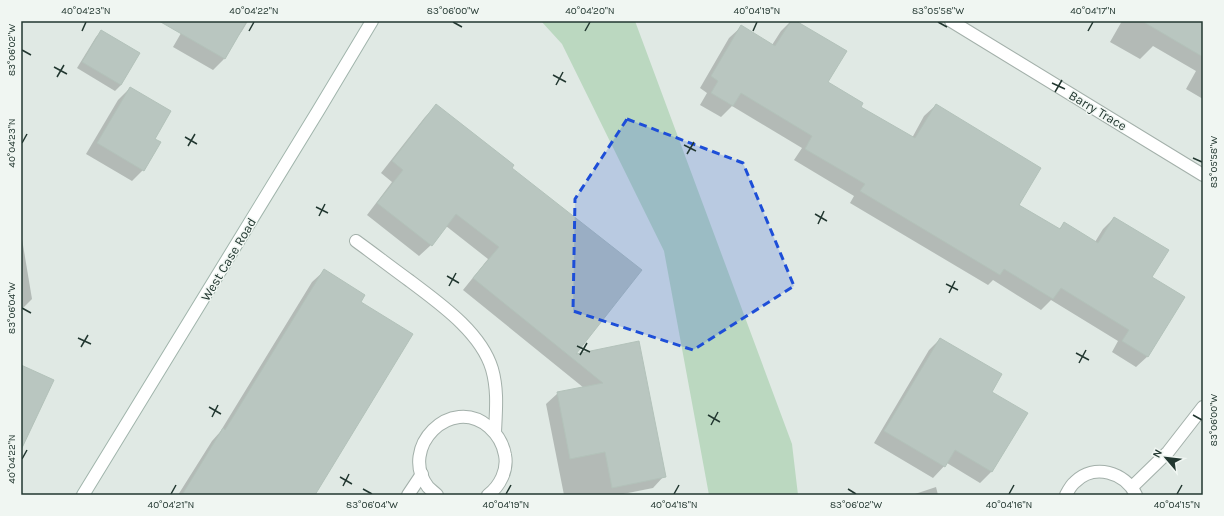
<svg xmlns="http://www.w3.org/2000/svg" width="1224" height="516" font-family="Karla,sans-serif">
  <rect width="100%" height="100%" fill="#e0e9e4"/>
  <polygon fill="#bbd8c0" points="541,21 635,21 792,444 798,495 709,495 664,251 562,44"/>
  <g fill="#0003">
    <polygon points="188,21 248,21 242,31 238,36 224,59 213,70 173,47"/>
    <polygon points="791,21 794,21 827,83 859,107 912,138 924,116 936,105 1018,205 1059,229 1064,224 1095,242 1103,229 1114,218 1151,278 1148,356 1136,367 1112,352 1118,341 1051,300 1041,310 993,280 988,285 850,203 854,196 794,160 802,148 732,106 721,117 700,105 707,93 700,88 729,38 741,27 772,45 781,31"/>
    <polygon points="1122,21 1203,21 1203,99 1186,89 1196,71 1153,46 1140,59 1110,42"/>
    <polygon points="102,31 121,85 115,91 77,68 96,37"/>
    <polygon points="130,88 154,139 143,170 132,181 86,154 118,100"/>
    <polygon points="436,106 511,168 574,355 638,342 664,476 653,488 618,495 564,495 546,404 558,393 584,388 463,290 488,259 446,226 431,245 419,256 367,215 392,182 381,173 425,117"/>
    <polygon points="21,233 32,299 21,310"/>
    <polygon points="324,271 359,302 314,495 178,495 212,441 220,432 312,282"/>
    <polygon points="940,339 990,392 992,471 980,483 947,463 933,478 874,443 929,350"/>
    <polygon points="936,487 938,495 912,495"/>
  </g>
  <g fill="#b9c6c0" stroke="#b3c2ba">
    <polygon points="159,21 247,21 225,59"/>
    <polygon points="791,21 796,21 847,51 828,82 863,103 861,107 915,138 936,104 1041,168 1019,205 1060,229 1064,222 1098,243 1114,217 1169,250 1152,277 1185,297 1148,357 1122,341 1129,330 1061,288 1053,299 1004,269 1000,275 860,191 865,184 805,149 812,136 741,93 733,106 711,93 718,81 711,76 741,25 775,46"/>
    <polygon points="1142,21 1203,21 1203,57"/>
    <polygon points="101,30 140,53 121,85 82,62"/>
    <polygon points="130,87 171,111 155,139 161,142 144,171 97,143"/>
    <polygon points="436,104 514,165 512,168 642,270 576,354 639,341 666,477 612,488 605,452 570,459 557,392 603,383 473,278 499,247 456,214 432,246 377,203 403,170 392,161"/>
    <polygon points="324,269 365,295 361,302 413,334 315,495 182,495 223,428 225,430"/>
    <polygon points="940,338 1002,374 992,392 1028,413 992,472 955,450 945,467 884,431"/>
    <polygon points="21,365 54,380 21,450"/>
  </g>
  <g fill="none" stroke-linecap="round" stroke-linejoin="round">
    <g stroke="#a3b0aa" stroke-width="14">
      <path id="service" d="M356,241C374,254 392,268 410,281C439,303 481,332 492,369C498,390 496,410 495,432"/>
    </g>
    <g stroke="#a3b0aa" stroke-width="14">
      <g id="minor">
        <polyline points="951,21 1203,175"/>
        <polyline points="1132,487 1168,452 1203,407"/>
        <polyline points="408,495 422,474"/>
        <path d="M437,495C434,492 431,490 428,487C398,448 451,394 489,427C498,435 503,443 505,455C508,470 500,486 488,495"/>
        <path d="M1066,495C1068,491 1071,485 1075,482C1094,463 1125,472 1136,495"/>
      </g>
    </g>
    <g stroke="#a0b4ab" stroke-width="14">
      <polyline id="secondary" points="83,495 318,111 372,21"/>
    </g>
    <use href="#service" stroke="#fff" stroke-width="12"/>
    <use href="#minor" stroke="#fff" stroke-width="12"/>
    <use href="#secondary" stroke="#fff" stroke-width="12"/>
  </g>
  <path fill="#1d4ed8" fill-opacity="0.2" stroke="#1d4ed8" stroke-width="3" stroke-dasharray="8 5" stroke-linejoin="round" d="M627,119L743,163L794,286L693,350L573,311L575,199Z"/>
  <path fill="none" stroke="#223730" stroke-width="1.5" d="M453,22L462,27M938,22L947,27M82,31L86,22M249,31L254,22M585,31L590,22M753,31L757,22M1088,31L1093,22M22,50L31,55M54,67L67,74M553,75L566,82M57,77L64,65M1052,83L1065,89M556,85L563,72M1055,92L1062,80M185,137L197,144M22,143L27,134M684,145L696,151M188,146L195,134M687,154L694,142M1193,158L1202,162M316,207L328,213M815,214L827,221M319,216L325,204M818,224L824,211M447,276L459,283M946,284L958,290M449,286L456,273M949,293L955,281M22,308L31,313M78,338L91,344M577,346L590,352M81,347L88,335M1076,353L1089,360M580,355L587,343M1079,363L1086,350M209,407L221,414M708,415L720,422M1193,415L1202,420M212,417L218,405M711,425L718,412M22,459L27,450M340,477L352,484M343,486L349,474M363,489L372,494M848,489L856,494M171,494L176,485M506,494L511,485M674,494L679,485M1009,494L1014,485M1177,494L1182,485"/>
  <g text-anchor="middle" stroke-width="3" stroke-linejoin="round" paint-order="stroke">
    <g font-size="13" fill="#223730" stroke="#f0f6f2">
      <text transform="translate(1098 110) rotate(31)" y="5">Barry Trace</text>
      <text transform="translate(228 259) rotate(-59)" y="5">West Case Road</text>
    </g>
  </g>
  <rect width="1224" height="516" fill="none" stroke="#f0f6f2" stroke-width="44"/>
  <g transform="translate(1166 458) rotate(298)" stroke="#f0f6f2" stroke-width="3" paint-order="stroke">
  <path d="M0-3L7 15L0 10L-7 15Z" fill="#223730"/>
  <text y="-6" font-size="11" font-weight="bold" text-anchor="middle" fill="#223730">N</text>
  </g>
  <rect x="22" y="22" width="1180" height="472" fill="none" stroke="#223730" stroke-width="1.5"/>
  <g font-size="10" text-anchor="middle" fill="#223730">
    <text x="86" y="14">40°04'23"N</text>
    <text x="254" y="14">40°04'22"N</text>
    <text x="453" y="14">83°06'00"W</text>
    <text x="590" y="14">40°04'20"N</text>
    <text x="757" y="14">40°04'19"N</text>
    <text x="938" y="14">83°05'58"W</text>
    <text x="1093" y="14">40°04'17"N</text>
    <text transform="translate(11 50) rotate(-90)" y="4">83°06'02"W</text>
    <text transform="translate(11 143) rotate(-90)" y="4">40°04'23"N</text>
    <text transform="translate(1213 162) rotate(-90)" y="4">83°05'58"W</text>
    <text transform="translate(11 308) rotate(-90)" y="4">83°06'04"W</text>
    <text transform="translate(1213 420) rotate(-90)" y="4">83°06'00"W</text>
    <text transform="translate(11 459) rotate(-90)" y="4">40°04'22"N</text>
    <text x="171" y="508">40°04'21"N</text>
    <text x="372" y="508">83°06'04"W</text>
    <text x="506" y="508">40°04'19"N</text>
    <text x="674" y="508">40°04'18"N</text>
    <text x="856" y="508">83°06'02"W</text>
    <text x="1009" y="508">40°04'16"N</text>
    <text x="1177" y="508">40°04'15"N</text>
  </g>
</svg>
